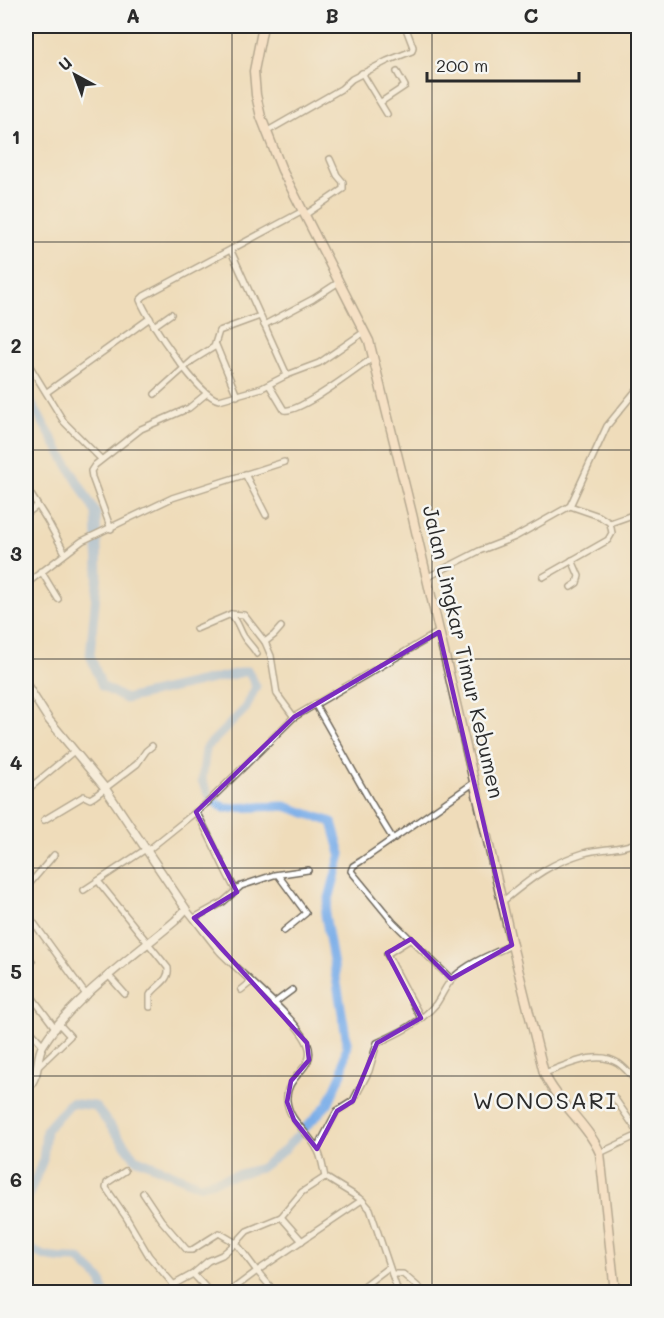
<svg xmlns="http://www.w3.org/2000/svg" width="664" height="1318" font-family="Mali,sans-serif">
  <rect width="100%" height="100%" fill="#f6f6f2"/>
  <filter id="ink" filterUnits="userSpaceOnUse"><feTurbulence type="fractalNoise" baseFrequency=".0167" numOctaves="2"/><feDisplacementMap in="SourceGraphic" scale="12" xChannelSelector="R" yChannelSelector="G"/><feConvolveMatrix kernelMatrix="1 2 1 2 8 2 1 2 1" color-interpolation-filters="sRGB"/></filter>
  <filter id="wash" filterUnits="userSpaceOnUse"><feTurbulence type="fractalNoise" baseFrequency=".008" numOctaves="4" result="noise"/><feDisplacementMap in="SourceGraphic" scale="24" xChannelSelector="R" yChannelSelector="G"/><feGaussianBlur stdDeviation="1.35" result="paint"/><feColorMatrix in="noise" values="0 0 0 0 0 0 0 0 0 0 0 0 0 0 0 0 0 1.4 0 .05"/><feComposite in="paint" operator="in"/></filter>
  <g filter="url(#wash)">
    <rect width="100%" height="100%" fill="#efdcba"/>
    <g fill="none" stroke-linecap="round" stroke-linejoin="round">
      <g stroke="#7baee8" stroke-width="9">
        <polyline points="26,394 96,513 98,573 90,655 102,686 125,699 248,671 256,686 246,708 206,748 202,781 211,800 225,808 285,806 332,822 341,854 325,914 347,1042 342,1073 328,1104 284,1150 261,1168 199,1185 135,1158 95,1106 70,1103 46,1130 43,1160 26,1202"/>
        <path d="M26,1245C41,1259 59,1259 79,1259L101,1280L104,1292"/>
      </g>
    </g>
  </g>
  <g filter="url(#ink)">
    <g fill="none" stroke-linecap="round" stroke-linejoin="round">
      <g stroke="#70695d" stroke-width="8">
        <g id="minor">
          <polyline points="26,27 28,26"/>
          <polyline points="362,73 387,114"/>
          <polyline points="381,102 405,86 397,72"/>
          <polyline points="266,132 341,89 352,79 387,61 412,51 413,47 405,26"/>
          <path d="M303,211L144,296L140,300C148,320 199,397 219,400L262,388L287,375L319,363L364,332"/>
          <polyline points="305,215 343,189 343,182 337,175 330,159"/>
          <polyline points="231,251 287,375"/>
          <polyline points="26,316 29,321 26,326"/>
          <polyline points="264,325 313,299 339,282"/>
          <polyline points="154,326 171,314"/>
          <polyline points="216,345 237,396"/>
          <polyline points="26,360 64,422 101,459"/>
          <path d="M269,385L284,410C299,414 358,368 374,357"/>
          <polyline points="47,392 150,318"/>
          <polyline points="155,394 193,360 214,347 219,331 260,316"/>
          <polyline points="245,474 266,515"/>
          <polyline points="28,490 47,520 65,553"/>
          <polyline points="570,506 599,516 610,523 638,513"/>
          <polyline points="26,514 37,506"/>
          <polyline points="111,529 92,477 91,471 95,465 141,429 189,408 206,394"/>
          <polyline points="41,571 58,599"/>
          <polyline points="543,577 608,540 612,533 610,523"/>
          <polyline points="426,578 479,551 515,537 570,506 607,426 638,388"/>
          <polyline points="26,584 82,541 172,498 284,462"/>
          <polyline points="571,587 577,583 579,576 572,560"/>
          <path d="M231,614C239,623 239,629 244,637C248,643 253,647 257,654"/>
          <polyline points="196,629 231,614 244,615 265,642 271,656 277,694 294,717"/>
          <polyline points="265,642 274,635 281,627"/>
          <path d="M315,704C341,748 365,795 393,839"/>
          <polyline points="26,791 74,751"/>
          <path d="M196,812C211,837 221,864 235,889"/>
          <polyline points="44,820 84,796 90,799 95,796 137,764 146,751 152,746"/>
          <polyline points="147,851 208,802 294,717 439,632"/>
          <polyline points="278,875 306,913 284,931"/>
          <path d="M98,881L168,968C170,981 156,985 150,995V1007"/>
          <polyline points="26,888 54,855"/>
          <polyline points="84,890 146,849"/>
          <path d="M503,901C532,878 548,864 584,853C601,848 624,850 638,841"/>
          <path d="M186,909C198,923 208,938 220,952C242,975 298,1019 308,1045C317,1069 284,1075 287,1101C289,1122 310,1133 318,1151C322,1159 323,1169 325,1177L362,1200L370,1209L398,1292"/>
          <polyline points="26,912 87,996"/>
          <polyline points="194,918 223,902 241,886 274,875 308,870"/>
          <polyline points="411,939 387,954 421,1018"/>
          <polyline points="26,966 32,961"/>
          <polyline points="109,976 125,994"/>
          <polyline points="451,979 393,922 351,871 353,866 361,861 475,782"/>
          <polyline points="26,989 56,1029"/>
          <polyline points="241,990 251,982"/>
          <polyline points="273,1004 292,990"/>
          <polyline points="26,1026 43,1045"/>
          <polyline points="37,1068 70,1036 59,1024"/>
          <path d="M544,1073C566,1066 597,1049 618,1063C626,1068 632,1077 638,1084"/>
          <polyline points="613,1096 638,1132"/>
          <path d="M317,1149L337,1111L353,1101L369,1071L377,1043C399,1033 420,1023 436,1004C442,996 446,984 454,977C470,962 492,954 512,945"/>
          <polyline points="600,1153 638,1135"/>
          <polyline points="125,1171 107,1183 106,1188 126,1217 149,1256 180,1292"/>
          <polyline points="143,1193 161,1220 187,1250 192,1250 219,1233 236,1243 257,1271 229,1292"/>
          <polyline points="281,1217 302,1241"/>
          <polyline points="193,1274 210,1292"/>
          <polyline points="392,1274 403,1274 424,1292"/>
          <polyline points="173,1285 193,1274 208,1261 222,1255 236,1243 247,1231 281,1217 302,1192 325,1177"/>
          <polyline points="275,1292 257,1271 362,1200"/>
          <polyline points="356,1292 389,1267"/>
        </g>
      </g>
      <g stroke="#70695d" stroke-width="10">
        <path id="tertiary" d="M26,684L49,720L105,788L186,909L175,921C134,956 71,999 43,1045C37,1055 39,1066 35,1076C33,1082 29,1087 26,1092"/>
      </g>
      <g stroke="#70695d" stroke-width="11">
        <path id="secondary" d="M263,26L254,71L256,95L261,117L282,170L369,341L412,514L512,945L544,1073C556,1101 587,1123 600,1153L615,1292"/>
      </g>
      <use href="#minor" stroke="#fff" stroke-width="5"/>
      <use href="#tertiary" stroke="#fff" stroke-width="7"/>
      <use href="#secondary" stroke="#fde4d0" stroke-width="8"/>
    </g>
  </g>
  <path d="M0 0H664V1318H0ZM439,632L512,945L451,979L411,939L387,953L421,1018L377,1043L353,1101L337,1111L317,1149L294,1120L287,1102L291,1081L309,1060L307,1043L194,918L237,892L196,812L294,717Z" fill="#efdcba" fill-opacity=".55" fill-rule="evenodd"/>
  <path fill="none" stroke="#7b2cbf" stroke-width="4.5" stroke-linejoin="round" d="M439,632L512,945L451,979L411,939L387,953L421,1018L377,1043L353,1101L337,1111L317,1149L294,1120L287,1102L291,1081L309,1060L307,1043L194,918L237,892L196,812L294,717Z"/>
  <path fill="none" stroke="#2b2b2b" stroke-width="1.5" stroke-opacity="0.55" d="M232,26V1292M432,26V1292M26,242H638M26,450H638M26,659H638M26,868H638M26,1076H638"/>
  <g text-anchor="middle" stroke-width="5" stroke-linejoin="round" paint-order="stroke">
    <g font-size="21" fill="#2b2b2b" stroke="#f6f6f2">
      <text transform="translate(463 652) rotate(77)" y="7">Jalan Lingkar Timur Kebumen</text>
    </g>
    <g font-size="24" letter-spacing="1.5" fill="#2b2b2b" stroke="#f6f6f2">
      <text x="545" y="1109">WONOSARI</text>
    </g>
  </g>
  <rect width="664" height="1318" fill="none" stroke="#f6f6f2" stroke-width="66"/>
  <g transform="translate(75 75) rotate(319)" stroke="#f6f6f2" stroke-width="4.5" paint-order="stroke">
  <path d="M0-4.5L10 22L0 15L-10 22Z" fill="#2b2b2b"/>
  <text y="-9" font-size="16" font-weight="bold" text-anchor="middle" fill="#2b2b2b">U</text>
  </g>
  <path d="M427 72v9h152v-9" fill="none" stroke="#2b2b2b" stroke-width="3"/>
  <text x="436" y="72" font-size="18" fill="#2b2b2b" stroke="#f6f6f2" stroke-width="4.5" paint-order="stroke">200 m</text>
  <rect x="33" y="33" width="598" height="1252" fill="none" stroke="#2b2b2b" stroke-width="2"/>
  <g font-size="20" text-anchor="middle" font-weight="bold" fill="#2b2b2b">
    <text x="133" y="23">A</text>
    <text x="332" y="23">B</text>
    <text x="531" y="23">C</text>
    <text x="16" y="144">1</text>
    <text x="16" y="353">2</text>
    <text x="16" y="561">3</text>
    <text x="16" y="770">4</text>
    <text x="16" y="979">5</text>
    <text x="16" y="1187">6</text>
  </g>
</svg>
